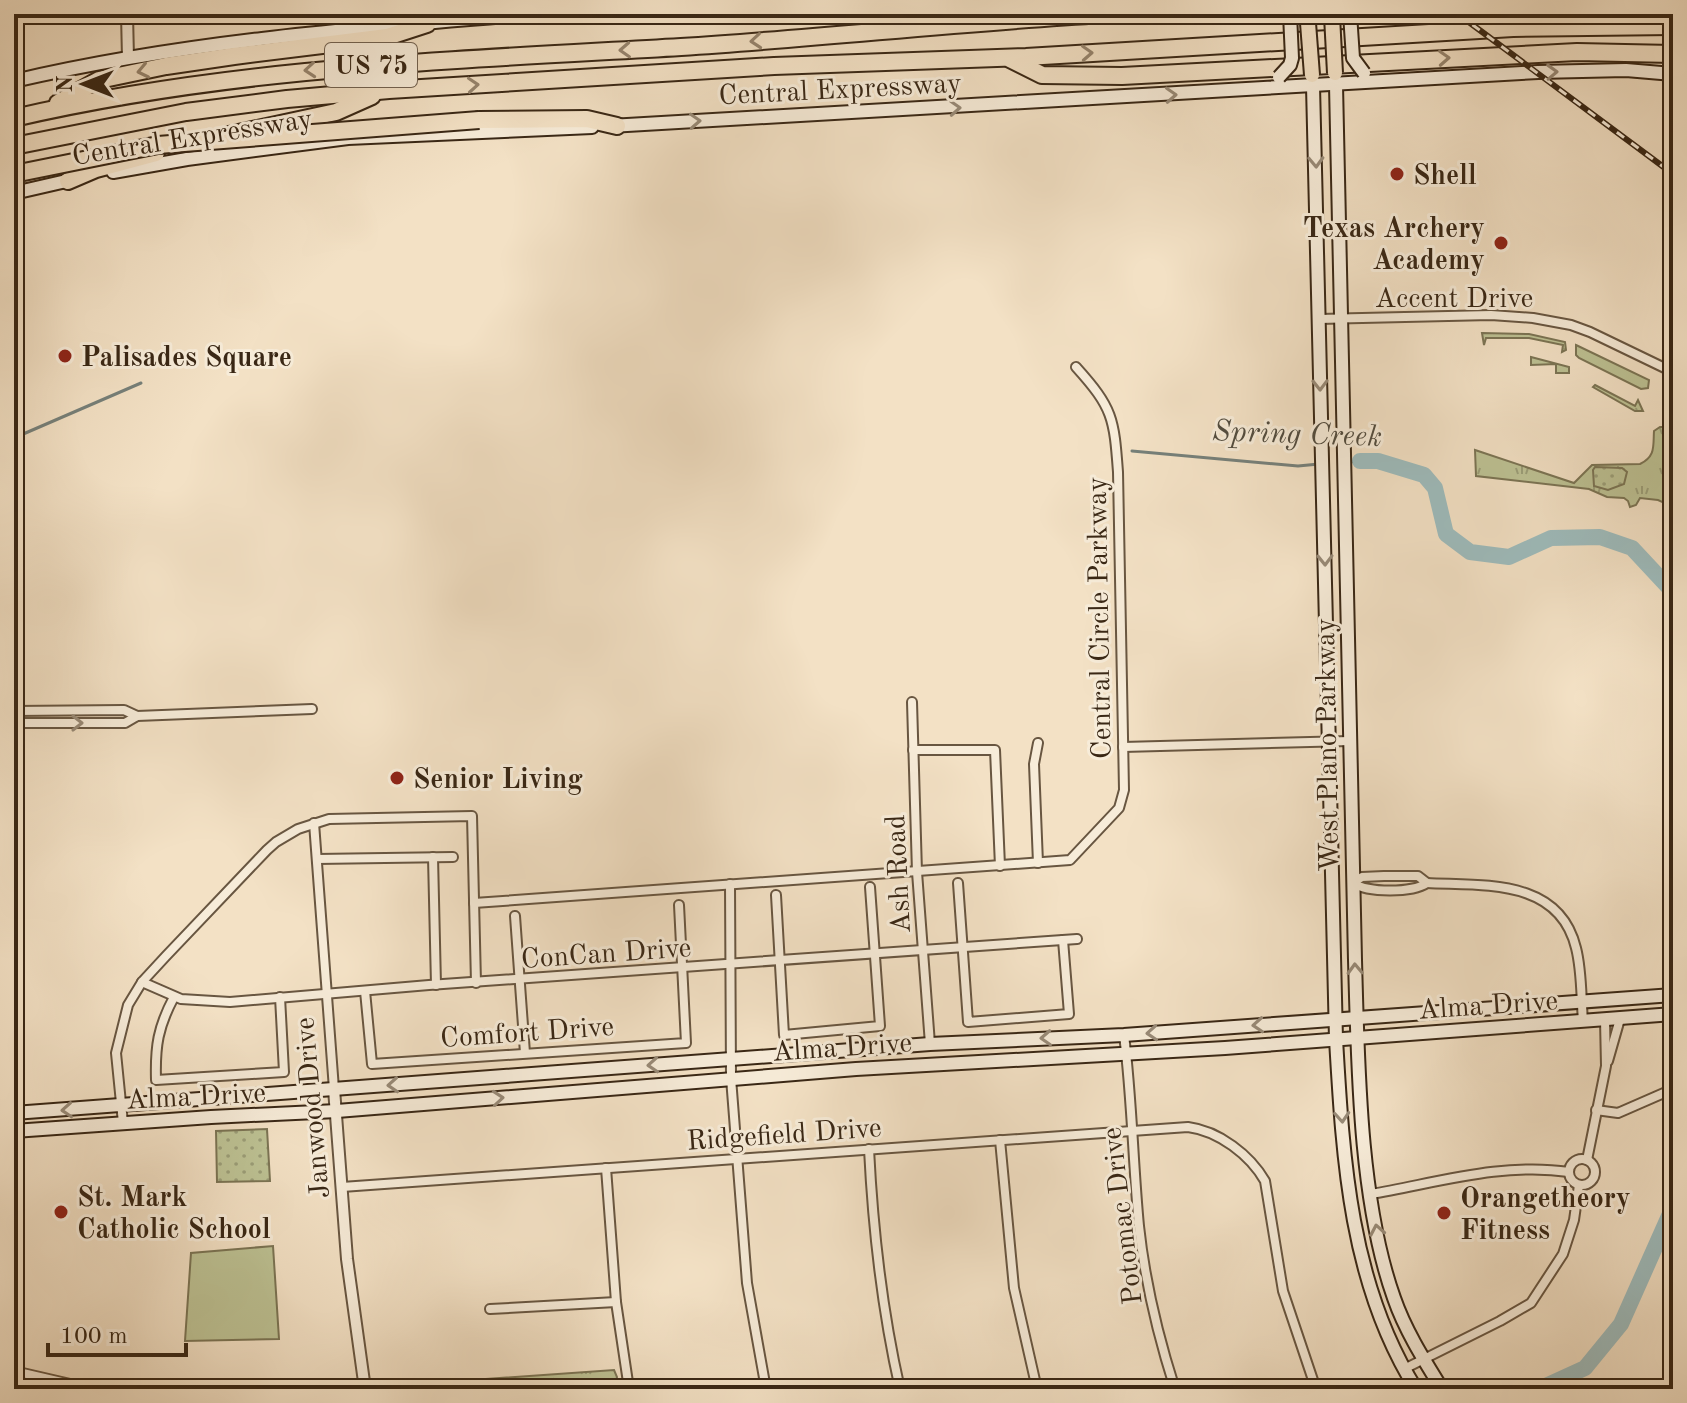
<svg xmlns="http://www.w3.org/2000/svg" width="1687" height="1403" font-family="'Old Standard TT',serif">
  <defs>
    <pattern id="grass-tufts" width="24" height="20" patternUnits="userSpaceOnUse" patternTransform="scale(2)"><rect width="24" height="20" fill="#bdc294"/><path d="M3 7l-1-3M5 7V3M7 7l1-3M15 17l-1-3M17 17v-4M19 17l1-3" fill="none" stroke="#9b9e78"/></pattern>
    <pattern id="park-dots" width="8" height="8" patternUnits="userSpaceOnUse" patternTransform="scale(2)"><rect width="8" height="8" fill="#bdc294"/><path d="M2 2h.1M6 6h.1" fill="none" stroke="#9b9e78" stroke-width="1.8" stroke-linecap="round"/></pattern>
  </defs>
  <rect width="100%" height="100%" fill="#f3e1c5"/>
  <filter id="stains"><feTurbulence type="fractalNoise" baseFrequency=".0025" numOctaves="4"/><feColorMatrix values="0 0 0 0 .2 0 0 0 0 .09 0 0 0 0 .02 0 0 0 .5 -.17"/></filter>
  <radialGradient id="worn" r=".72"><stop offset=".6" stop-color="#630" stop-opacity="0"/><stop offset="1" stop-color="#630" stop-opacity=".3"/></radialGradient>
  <g fill="url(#grass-tufts)" stroke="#7b7454" stroke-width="2">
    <polygon points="1482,333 1529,334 1565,342 1566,350 1562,352 1563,345 1529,338 1486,338 1484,345"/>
    <polygon points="1576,345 1649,380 1648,388 1641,389 1579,358 1576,355"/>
    <polygon points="1531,357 1569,367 1569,373 1556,373 1556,364 1531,365"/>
    <polygon points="1595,385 1635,406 1638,400 1643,411 1635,411 1593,387"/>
    <path d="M1660,427H1665L1673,434V516L1666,514L1667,504L1658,500L1640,498L1636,505L1630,507L1628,501L1624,498L1607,497L1589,489L1476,476L1475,450L1574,483L1592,465L1640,464C1656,456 1653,446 1654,431Z"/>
    <polygon points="614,1370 617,1377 614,1389 572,1389 554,1379 548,1389 419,1389 430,1383"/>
  </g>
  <g fill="url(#park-dots)" stroke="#7b7454" stroke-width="2">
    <polygon points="1595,467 1622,468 1627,472 1624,484 1608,490 1594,486 1593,470"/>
    <polygon points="267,1129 270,1181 217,1182 216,1131"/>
  </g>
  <polygon fill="#bdc294" stroke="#7b7454" stroke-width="2" points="273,1246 279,1339 185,1341 191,1253"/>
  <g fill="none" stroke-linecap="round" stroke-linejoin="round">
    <g stroke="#76807a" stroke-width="3">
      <polyline points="14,438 141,383"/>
      <polyline points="1132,451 1298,466 1319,464"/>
      <polyline points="1347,462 1360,461"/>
    </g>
    <g stroke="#9ebcbd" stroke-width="16">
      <polyline points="1360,461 1378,461 1424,475 1435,488 1446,534 1470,552 1509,557 1551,538 1600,537 1632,548 1673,592"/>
      <polyline points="1539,1389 1585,1368 1621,1324 1673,1207"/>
    </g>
    <g stroke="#685641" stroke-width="12">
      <g id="minor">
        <polyline points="1319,319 1491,315 1533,318 1571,325 1590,332 1673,372"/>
        <polyline points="912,702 917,872 930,1044"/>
        <polyline points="14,711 124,710 137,716"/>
        <polyline points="14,723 125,723 137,716 312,709"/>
        <polyline points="1038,743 1034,764 1038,863"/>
        <polyline points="1123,747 1350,741"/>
        <polyline points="913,750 995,750 1000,866"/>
        <polyline points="314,823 334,1089"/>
        <polyline points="433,857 436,985"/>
        <polyline points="317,859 453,857"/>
        <path d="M1384,876H1418L1427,883C1412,893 1368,893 1353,883L1362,877Z"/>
        <polyline points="958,883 968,1022 1069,1014 1063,940"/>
        <path d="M1427,883C1484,886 1559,878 1576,948C1582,971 1581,997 1583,1021"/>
        <polyline points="730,884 731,1078 747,1283 766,1389"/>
        <polyline points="776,895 784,1035 880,1026 870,887"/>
        <path d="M474,903L1070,860L1119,808L1124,790L1118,472C1114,418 1113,408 1076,367"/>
        <polyline points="515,916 525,1053"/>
        <polyline points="142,982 181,999 230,1002 429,985 1077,939"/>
        <polyline points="365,991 372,1064 686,1043 679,905"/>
        <path d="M174,997C158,1027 155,1046 156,1080L284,1072L280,997"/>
        <path d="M1124,1035C1132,1098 1133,1163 1139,1226C1145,1282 1158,1336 1175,1389"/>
        <polyline points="1608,1061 1620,1019"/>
        <polyline points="1596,1110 1618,1113 1673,1089"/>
        <polyline points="123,1123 116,1053 128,1005 142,982 166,956 267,850 276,842 298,829 329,819 472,816 476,983"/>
        <polyline points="1000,1140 1014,1288 1037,1389"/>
        <path d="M869,1149C873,1230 882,1310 900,1389"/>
        <circle cx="1582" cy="1172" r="13"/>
        <polyline points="1587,1160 1606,1066 1605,1020"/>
        <polyline points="606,1168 616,1302 629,1389"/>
        <path d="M342,1187L1188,1127C1219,1131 1250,1155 1265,1181L1283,1291L1316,1389"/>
        <path d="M1371,1194C1436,1183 1503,1162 1569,1172"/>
        <polyline points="490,1309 616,1302"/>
        <polyline points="1404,1369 1500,1321 1531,1303 1563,1254 1574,1220 1579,1185"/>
        <polyline points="14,1371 92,1389"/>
      </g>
    </g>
    <g stroke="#685641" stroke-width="14">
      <g id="tertiary">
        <polyline points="127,14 128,58"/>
        <polyline points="334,1089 347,1259 365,1389"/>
      </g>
    </g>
    <g stroke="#392715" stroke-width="16">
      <g id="secondary">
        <path d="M14,81C184,41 359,28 533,14"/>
        <path d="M1336,85L1355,960C1358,1064 1359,1200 1394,1298C1405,1330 1424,1360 1442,1389"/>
        <path d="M1313,86L1336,1039C1343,1160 1350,1284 1416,1389"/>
        <polyline points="610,126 1538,72 1626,70 1673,74"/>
        <polyline points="113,172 187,159 348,138 592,127"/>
        <polyline points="14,193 75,179"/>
        <polyline points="14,1113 930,1044 1124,1035 1673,995"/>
        <polyline points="14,1131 211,1117 337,1111 856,1069 1225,1048 1673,1014"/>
      </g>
    </g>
    <g stroke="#392715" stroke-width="20">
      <g id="motorway">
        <polyline points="1010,59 1042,75 1122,76 1577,52 1673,54"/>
        <polyline points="58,103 99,80 166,66 234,56 387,37 427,24"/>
        <path d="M14,118C233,67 458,60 681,47C822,38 963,22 1104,14"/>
        <polyline points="479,120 587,119 617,126"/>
        <polyline points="229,135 336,112 372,96"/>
        <polyline points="14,146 186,112 287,99 389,90 774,66 1026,57 1513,28 1673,26"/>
        <polyline points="68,181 96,169 156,153"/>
      </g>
    </g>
    <use href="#minor" stroke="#f7ecd9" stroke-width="8"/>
    <use href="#tertiary" stroke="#f7ecd9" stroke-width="10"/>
    <use href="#secondary" stroke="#f7ecd9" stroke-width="12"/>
    <use href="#motorway" stroke="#f3e1c5" stroke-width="16"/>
    <g stroke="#392715" stroke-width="6">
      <polyline id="rail" points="1458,14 1673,174"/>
    </g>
    <use href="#rail" stroke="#f7ecd9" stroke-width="3" stroke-dasharray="9" stroke-linecap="butt"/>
    <g stroke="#392715" stroke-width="16" stroke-linecap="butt">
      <g id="secondary-bridge">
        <polyline points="1350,14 1353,58 1364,73"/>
        <polyline points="1279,77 1290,65 1292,58 1290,14"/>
      </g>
    </g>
    <g stroke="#392715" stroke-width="18" stroke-linecap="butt">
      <g id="primary-bridge">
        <polyline points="1332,16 1335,73"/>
        <polyline points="1308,23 1312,75"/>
      </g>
    </g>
    <g stroke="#392715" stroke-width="20" stroke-linecap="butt">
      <polyline id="motorway-bridge" points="14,174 158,145 479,120"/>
    </g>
    <use href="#secondary-bridge" stroke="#f7ecd9" stroke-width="12"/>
    <use href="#primary-bridge" stroke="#f3e1c5" stroke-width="14"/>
    <use href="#motorway-bridge" stroke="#f3e1c5" stroke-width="16"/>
  </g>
  <defs><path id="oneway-chevron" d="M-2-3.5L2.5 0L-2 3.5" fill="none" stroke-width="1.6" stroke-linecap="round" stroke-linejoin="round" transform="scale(2)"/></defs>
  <g stroke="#96846d">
    <use href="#oneway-chevron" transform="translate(756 41) rotate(175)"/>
    <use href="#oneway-chevron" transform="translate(625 50) rotate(177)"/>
    <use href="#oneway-chevron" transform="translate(1087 53) rotate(-3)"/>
    <use href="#oneway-chevron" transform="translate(1444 58) rotate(-3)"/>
    <use href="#oneway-chevron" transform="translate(310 70) rotate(175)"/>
    <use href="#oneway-chevron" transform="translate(143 71) rotate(168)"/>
    <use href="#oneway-chevron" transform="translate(473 85) rotate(-4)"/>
  </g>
  <g stroke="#988a77">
    <use href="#oneway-chevron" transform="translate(1552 72) rotate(-2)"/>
    <use href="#oneway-chevron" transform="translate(1171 95) rotate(-3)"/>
    <use href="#oneway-chevron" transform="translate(955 108) rotate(-3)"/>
    <use href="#oneway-chevron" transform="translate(695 121) rotate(-3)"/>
    <use href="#oneway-chevron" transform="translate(1316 162) rotate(88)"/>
    <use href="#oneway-chevron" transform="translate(1320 385) rotate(89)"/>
    <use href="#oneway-chevron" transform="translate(1325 560) rotate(89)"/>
    <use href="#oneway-chevron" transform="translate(77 723)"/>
    <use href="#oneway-chevron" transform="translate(1355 969) rotate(-92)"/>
    <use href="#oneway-chevron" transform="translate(1258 1025) rotate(176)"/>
    <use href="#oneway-chevron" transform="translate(1152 1033) rotate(176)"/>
    <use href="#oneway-chevron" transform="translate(1046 1038) rotate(177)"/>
    <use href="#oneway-chevron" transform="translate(653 1065) rotate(176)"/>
    <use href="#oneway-chevron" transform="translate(393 1085) rotate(176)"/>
    <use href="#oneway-chevron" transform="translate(498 1098) rotate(-5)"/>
    <use href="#oneway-chevron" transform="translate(67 1110) rotate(176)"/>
    <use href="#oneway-chevron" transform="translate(1342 1117) rotate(86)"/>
    <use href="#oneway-chevron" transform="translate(1377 1230) rotate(-100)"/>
  </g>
  <g fill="#8f2418" stroke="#f7ecd9" stroke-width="3">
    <circle cx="1397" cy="174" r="8"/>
    <circle cx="1501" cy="243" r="8"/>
    <circle cx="65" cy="356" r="8"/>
    <circle cx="397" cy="778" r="8"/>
    <circle cx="61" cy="1212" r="8"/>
    <circle cx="1444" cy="1213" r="8"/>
  </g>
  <g text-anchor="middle" stroke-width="6" stroke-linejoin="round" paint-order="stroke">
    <rect fill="#f7ecd9" stroke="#726250" stroke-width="2" x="325" y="43" width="92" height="44" rx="6"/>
    <g font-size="26" font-weight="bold" fill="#392715">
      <text x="371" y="74">US 75</text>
    </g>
    <g font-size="28" fill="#392715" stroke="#f7ecd9">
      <text transform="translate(840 88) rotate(-3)" y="10">Central Expressway</text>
      <text transform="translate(192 136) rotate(-9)" y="10">Central Expressway</text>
      <text x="1454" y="307">Accent Drive</text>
      <text transform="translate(1098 618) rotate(-91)" y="10">Central Circle Parkway</text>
      <text transform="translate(1326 745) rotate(-91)" y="10">West Plano Parkway</text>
      <text transform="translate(897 874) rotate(-93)" y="10">Ash Road</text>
      <text transform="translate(606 952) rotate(-4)" y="10">ConCan Drive</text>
      <text transform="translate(1488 1004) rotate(-4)" y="10">Alma Drive</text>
      <text transform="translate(527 1031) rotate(-4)" y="10">Comfort Drive</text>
      <text transform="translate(842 1046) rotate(-4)" y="10">Alma Drive</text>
      <text transform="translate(196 1095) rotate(-3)" y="10">Alma Drive</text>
      <text transform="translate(311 1108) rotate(-95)" y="10">Janwood Drive</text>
      <text transform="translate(784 1133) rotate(-4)" y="10">Ridgefield Drive</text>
      <text transform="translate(1121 1216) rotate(-97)" y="10">Potomac Drive</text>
    </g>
    <g font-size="28" font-weight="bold" fill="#392715" stroke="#f7ecd9" text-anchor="start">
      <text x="1413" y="184">Shell</text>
      <text x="1485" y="237" text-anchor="end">Texas Archery<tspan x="1485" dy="32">Academy</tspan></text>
      <text x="81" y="366">Palisades Square</text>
      <text x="413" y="788">Senior Living</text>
      <text x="77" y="1206">St. Mark<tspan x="77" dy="32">Catholic School</tspan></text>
      <text x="1460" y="1207">Orangetheory<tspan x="1460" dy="32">Fitness</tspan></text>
    </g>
    <g font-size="30" font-style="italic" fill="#524c3f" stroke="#f7ecd9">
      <text transform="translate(1297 433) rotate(2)" y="10">Spring Creek</text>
    </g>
  </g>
  <rect width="1687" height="1403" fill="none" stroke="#f3e1c5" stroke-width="48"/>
  <rect x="16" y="16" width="1655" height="1371" fill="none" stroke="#392715" stroke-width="4"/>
  <rect x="24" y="24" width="1639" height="1355" fill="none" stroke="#392715" stroke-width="2"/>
  <g transform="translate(84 84) rotate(270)" stroke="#f7ecd9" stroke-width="6" paint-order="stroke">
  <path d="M0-6L14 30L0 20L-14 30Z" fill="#392715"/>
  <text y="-12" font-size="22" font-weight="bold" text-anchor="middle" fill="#392715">N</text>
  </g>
  <path d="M48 1343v12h138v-12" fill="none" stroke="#392715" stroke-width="4"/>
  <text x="60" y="1343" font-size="24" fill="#392715" stroke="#f7ecd9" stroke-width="6" paint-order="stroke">100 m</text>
  <rect width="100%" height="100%" filter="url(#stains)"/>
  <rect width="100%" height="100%" fill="url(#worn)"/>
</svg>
